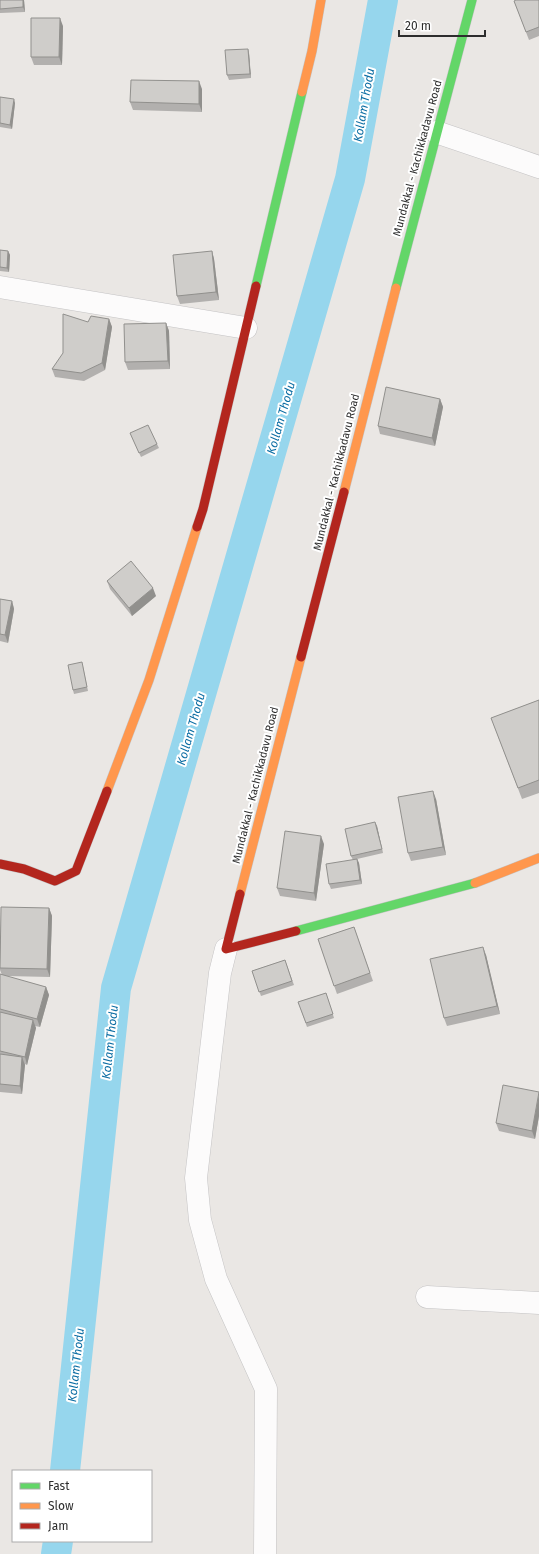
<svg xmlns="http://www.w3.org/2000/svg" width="539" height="1554" font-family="'Fira Sans',sans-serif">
  <rect width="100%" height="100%" fill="#eae7e4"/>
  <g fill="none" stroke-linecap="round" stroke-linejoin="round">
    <g stroke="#96d6ed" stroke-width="30">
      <polyline points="65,1471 116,988 350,179 383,0"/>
      <polyline points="56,1554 58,1541"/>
    </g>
    <g stroke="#c4c3c4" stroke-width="23">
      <g id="street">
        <polyline points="436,132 539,167"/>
        <polyline points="0,287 246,328"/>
        <polyline points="226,949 220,973 196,1178 200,1220 216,1279 266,1389 265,1554"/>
        <polyline points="427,1297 539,1303"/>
      </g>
    </g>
    <g stroke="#c4c3c4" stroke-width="10">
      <g id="fast">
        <polyline points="256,286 302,92"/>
        <polyline points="396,288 472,0"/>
        <polyline points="296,931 475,883"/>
      </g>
    </g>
    <g stroke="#c4c3c4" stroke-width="10">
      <g id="slow">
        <polyline points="302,92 312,51 321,0"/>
        <polyline points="344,492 396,288"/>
        <polyline points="107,791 149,680 197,527"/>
        <polyline points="475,883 539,858"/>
        <polyline points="240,894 301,657"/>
      </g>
    </g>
    <g stroke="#c4c3c4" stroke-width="10">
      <g id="jam">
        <polyline points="197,527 203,509 256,286"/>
        <polyline points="301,657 344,492"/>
        <polyline points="0,864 24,869 55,881 76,871 107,791"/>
        <polyline points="240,894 226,949 296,931"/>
      </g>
    </g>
    <use href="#street" stroke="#fcfbfb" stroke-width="22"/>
    <use href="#fast" stroke="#63d668" stroke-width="9"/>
    <use href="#slow" stroke="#ff974d" stroke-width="9"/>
    <use href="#jam" stroke="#b3261e" stroke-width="9"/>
  </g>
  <g fill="#b2b0ae">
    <polygon points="0,0 24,0 25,12 0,13"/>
    <polygon points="539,0 539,36 529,40 514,1"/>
    <polygon points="63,26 62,65 34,65 31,57"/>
    <polygon points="248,49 249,53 251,78 229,80 227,75"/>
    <polygon points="202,89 202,112 133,110 130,102"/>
    <polygon points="0,97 15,103 12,129 0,127"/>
    <polygon points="0,250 8,251 10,255 9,272 0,271"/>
    <polygon points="212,251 214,259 219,300 180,304 177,296"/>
    <polygon points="109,319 112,327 105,370 84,381 55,377 52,369 88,322"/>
    <polygon points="166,323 169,331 170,369 128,370 125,362"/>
    <polygon points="440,399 443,407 435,446 380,434 378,426"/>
    <polygon points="130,433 157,444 159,448 141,457"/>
    <polygon points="107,581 156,596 132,616 110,589"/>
    <polygon points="0,599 12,601 14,609 8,643 0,641"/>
    <polygon points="83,666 88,691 74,694 73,690"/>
    <polygon points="539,700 539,793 522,799 491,718"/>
    <polygon points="436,799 446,855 411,861 408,853"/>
    <polygon points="377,826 383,853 357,859 359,863 362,884 331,889 329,884 353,860 351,856"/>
    <polygon points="324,844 316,901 280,896 277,888"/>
    <polygon points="49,908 52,916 50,977 6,976 46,987 49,995 40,1027 35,1026 36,1028 27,1065 25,1064 22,1094 0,1092 0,976 2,975 0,970 0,941"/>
    <polygon points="354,927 373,981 337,994 318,939"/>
    <polygon points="486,955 500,1014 447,1026 444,1018"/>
    <polygon points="285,960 294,985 261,996 252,971"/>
    <polygon points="326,993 334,1018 307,1027 298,1002"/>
    <polygon points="539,1092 539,1116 535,1139 499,1131 496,1123"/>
  </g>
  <g fill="#91908d">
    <polygon points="23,0 24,0 25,12 23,7"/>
    <polygon points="60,18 63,26 62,65 59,57"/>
    <polygon points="248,49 249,53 251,78 250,74"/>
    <polygon points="199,81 202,89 202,112 199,104"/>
    <polygon points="14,99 15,103 12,129 10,125"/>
    <polygon points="8,251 10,255 9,272 7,268"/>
    <polygon points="212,251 214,259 219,300 216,292"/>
    <polygon points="109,319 112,327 105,370 102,363"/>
    <polygon points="166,323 169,331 170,369 168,361"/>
    <polygon points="440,399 443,407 435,446 432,438"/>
    <polygon points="153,588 156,596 132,616 129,608"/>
    <polygon points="12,601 14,609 8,643 5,635"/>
    <polygon points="433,791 436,799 446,855 443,847"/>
    <polygon points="375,822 377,826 383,853 382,849"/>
    <polygon points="321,836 324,844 316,901 314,893"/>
    <polygon points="357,859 359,863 362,884 360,880"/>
    <polygon points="49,908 52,916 50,977 47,969"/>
    <polygon points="483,947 486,955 500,1014 497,1006"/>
    <polygon points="46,987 49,995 40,1027 37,1019"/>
    <polygon points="33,1020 36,1028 27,1065 25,1057"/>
    <polygon points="22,1057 25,1065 22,1094 20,1086"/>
    <polygon points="539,1094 539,1116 535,1139 532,1131"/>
  </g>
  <g fill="#cfcdca" stroke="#91908d">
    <polygon points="0,0 23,0 23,7 0,9"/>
    <polygon points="516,0 539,0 539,27 526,32 514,1"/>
    <polygon points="31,18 60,18 59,57 31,57"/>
    <polygon points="248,49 250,74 227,75 225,50"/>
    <polygon points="131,80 199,81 199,104 130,102"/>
    <polygon points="0,97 14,99 10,125 0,123"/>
    <polygon points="0,250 8,251 7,268 0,267"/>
    <polygon points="212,251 216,292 177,296 173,255"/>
    <polygon points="63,314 88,322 91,316 109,319 102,363 81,373 52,369 63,353"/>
    <polygon points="166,323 168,361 125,362 124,324"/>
    <polygon points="386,387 440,399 432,438 378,426"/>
    <polygon points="148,425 157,444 139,453 130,433"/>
    <polygon points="131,561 153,588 129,608 107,581"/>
    <polygon points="0,599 12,601 5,635 0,634"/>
    <polygon points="82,662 87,687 73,690 68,665"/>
    <polygon points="539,700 539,780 518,788 491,718"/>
    <polygon points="433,791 443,847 408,853 398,797"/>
    <polygon points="375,822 382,849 351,856 345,829"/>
    <polygon points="285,831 321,836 314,893 277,888"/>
    <polygon points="357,859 360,880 329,884 326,864"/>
    <polygon points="1,907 49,908 47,969 0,968"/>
    <polygon points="354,927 370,973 334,986 318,939"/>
    <polygon points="483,947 497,1006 444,1018 430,959"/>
    <polygon points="285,960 292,981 259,992 252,971"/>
    <polygon points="0,974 46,987 37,1019 0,1009"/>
    <polygon points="326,993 333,1014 306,1023 298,1002"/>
    <polygon points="0,1012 33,1020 25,1057 0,1051"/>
    <polygon points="0,1054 22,1057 20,1086 0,1084"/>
    <polygon points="503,1085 539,1092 532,1131 496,1123"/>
  </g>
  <g text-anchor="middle" stroke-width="4" stroke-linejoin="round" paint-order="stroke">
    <g font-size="11" fill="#2d2d2d" stroke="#fff">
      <text transform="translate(417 158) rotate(-75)" y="4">Mundakkal - Kachikkadavu Road</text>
      <text transform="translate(336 472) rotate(-76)" y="4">Mundakkal - Kachikkadavu Road</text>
      <text transform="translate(255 785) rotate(-76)" y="4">Mundakkal - Kachikkadavu Road</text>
    </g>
    <g font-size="12" font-style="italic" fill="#0b6da3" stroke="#fff">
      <text transform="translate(364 105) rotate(-80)" y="4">Kollam Thodu</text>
      <text transform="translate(281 418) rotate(-74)" y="4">Kollam Thodu</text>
      <text transform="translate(191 729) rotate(-74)" y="4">Kollam Thodu</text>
      <text transform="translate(110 1042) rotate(-84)" y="4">Kollam Thodu</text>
      <text transform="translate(76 1365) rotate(-84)" y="4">Kollam Thodu</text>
    </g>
  </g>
  <rect x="12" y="1470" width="140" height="72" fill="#ffffff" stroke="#ababab"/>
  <rect x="20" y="1483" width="20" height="6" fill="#63d668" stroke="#ababab"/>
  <text x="48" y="1490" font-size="12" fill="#2d2d2d">Fast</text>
  <rect x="20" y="1503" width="20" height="6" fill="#ff974d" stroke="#ababab"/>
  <text x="48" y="1510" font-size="12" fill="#2d2d2d">Slow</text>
  <rect x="20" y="1523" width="20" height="6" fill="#b3261e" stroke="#ababab"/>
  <text x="48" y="1530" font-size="12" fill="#2d2d2d">Jam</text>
  <path d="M399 30v6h86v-6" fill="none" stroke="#2d2d2d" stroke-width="2"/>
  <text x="405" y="30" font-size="12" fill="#2d2d2d" stroke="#ffffff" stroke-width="3" paint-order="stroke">20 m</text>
</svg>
